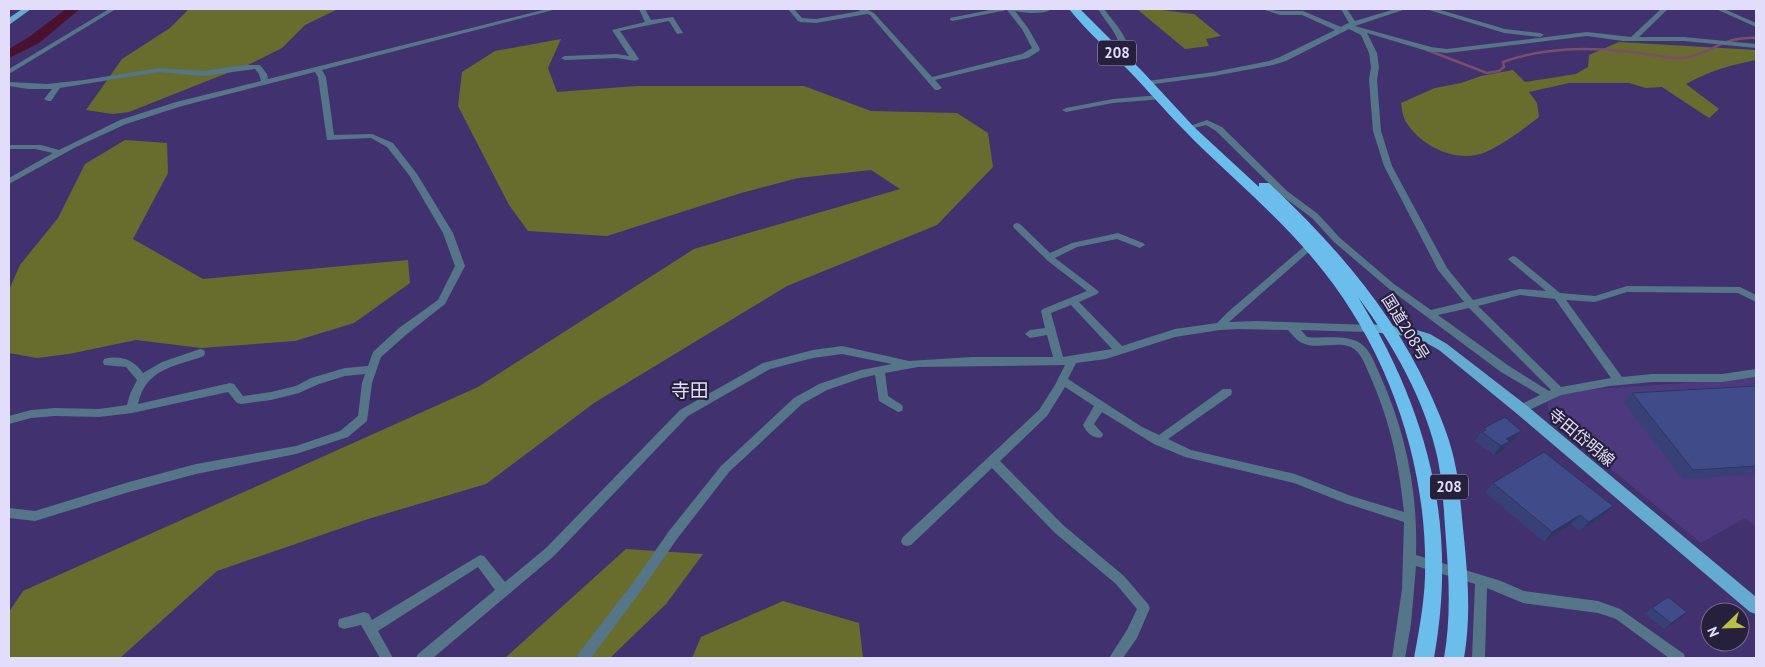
<svg xmlns="http://www.w3.org/2000/svg" width="1765" height="667" font-family="'PT Sans','Noto Sans JP',sans-serif">
  <rect width="100%" height="100%" fill="#42316f"/>
  <polygon fill="#4c397e" points="1756,378 1756,527 1745,518 1701,543 1570,435 1555,420 1548,410 1548,402 1563,393 1583,390"/>
  <g fill="#686d2d">
    <polygon points="189,9 338,9 305,25 282,48 250,64 129,112 113,114 86,110 122,59 170,28"/>
    <polygon points="1137,9 1154,9 1194,14 1221,36 1206,39 1209,46 1185,49"/>
    <polygon points="561,39 548,68 557,92 637,86 804,86 871,111 957,113 988,133 993,167 937,225 787,286 594,403 486,484 368,519 217,571 120,658 9,658 9,612 23,591 478,387 694,249 900,189 871,170 798,178 741,193 607,236 528,231 509,205 458,106 462,72 495,51"/>
    <path d="M1619,42L1756,50V60C1731,65 1709,71 1686,84L1719,109L1709,118L1662,87L1646,88L1629,83H1569L1529,92L1537,103L1539,117C1525,128 1493,152 1476,155C1449,160 1420,144 1406,122C1403,117 1402,109 1401,103L1435,88L1461,83L1481,76L1513,70L1525,82L1576,74L1588,67L1589,55Z"/>
    <polygon points="125,140 167,143 168,173 133,239 203,279 408,260 410,283 354,323 295,341 201,348 136,340 69,354 37,358 9,353 9,290 20,265 58,218 85,164"/>
    <polygon points="626,549 703,554 666,604 610,658 505,658"/>
    <polygon points="783,601 859,623 863,658 692,658 701,637"/>
  </g>
  <g fill="none" stroke-linecap="round" stroke-linejoin="round">
    <path stroke="#784e6c" stroke-width="2.5" d="M1427,50L1487,73L1499,71L1504,67L1503,62C1545,47 1588,47 1632,52C1649,54 1665,58 1682,58C1711,55 1721,36 1756,38"/>
    <polygon fill="#4a112e" fill-rule="evenodd" points="66,9 80,9 39,43 9,58 9,49 29,37"/>
    <g fill="#557588" fill-rule="evenodd">
      <polygon points="109,9 116,9 9,74 9,69"/>
      <path d="M547,9H557L322,70L326,77L334,135L372,134L393,143L417,174L453,233L465,266L445,304L407,334L381,357L372,383L367,421L348,437L296,454L196,474L129,492L35,521L9,518V508L35,511L129,482L196,464L296,446L340,431L358,416L362,383L365,374L345,376L319,384L299,393L271,400L241,404L237,403L228,392L132,413L99,417L55,416L31,418L9,424V416L31,410L55,408L99,409L127,405L130,394L137,380L126,367L104,365L103,362L104,359C121,355 133,359 143,373L162,362L200,349L204,350L205,353L204,356C174,367 146,368 138,404L230,383L234,384L243,396L271,392L296,386L311,378L345,368L368,366L373,352L399,328L438,300L455,266L443,233L409,175L387,147L371,138L327,140L318,77L315,72L182,106L126,124L76,147L9,184V178L53,153L35,149H9V145H41L59,150L120,120L176,102L261,81L259,74L255,69L203,76L159,72L60,88L51,101H48L44,99L52,89H28L9,86V82L47,84L84,80L159,68L203,71L245,65H260L267,74L268,79Z"/>
      <polygon points="639,9 645,9 651,20 673,17 683,33 677,34 669,21 620,31 639,59 635,61 617,58 565,60 561,58 565,56 617,54 629,56 612,30 645,22"/>
      <path d="M788,9H794L802,18L816,19L860,11L858,9H866L874,13L932,77L1022,54L1032,48L1022,29L1007,10L952,21L950,20V18L995,9H1052C1043,15 1027,13 1015,11L1028,28L1040,49L1039,51L1028,58L935,80L942,88L938,90H935L870,15L867,14L816,23L800,22L798,21Z"/>
      <path d="M1098,9H1104C1115,24 1134,41 1127,61L1120,59C1123,37 1108,26 1098,9Z"/>
      <path d="M1264,9L1280,11H1303L1341,27L1346,24L1349,23L1341,9H1347L1355,21L1395,9H1404L1403,10L1355,26L1431,47L1447,49L1587,32L1631,37L1661,9H1668L1639,37H1684L1756,44V48L1684,41H1623L1587,36L1447,53L1427,51L1367,33L1377,53L1379,67L1377,80L1381,131L1392,166L1447,268L1473,300L1520,289L1546,291L1510,261L1508,259L1513,256L1516,257L1560,293L1595,296L1627,286L1740,287L1756,295V302L1738,293L1627,292L1595,302L1566,300L1622,377L1652,374H1722L1756,369V377L1722,382H1652L1610,386L1561,395L1525,412H1517L1516,409L1517,406L1540,395L1501,372L1388,288L1334,242L1312,218L1281,195L1216,131L1206,125L1194,128L1190,126L1207,120L1222,127L1287,191L1318,214L1340,238L1394,284L1431,310L1464,302L1438,270L1384,166L1373,131L1369,80L1371,67L1369,53L1361,35L1349,29L1286,61L1273,65L1214,76L1147,85L1143,83L1147,81L1214,72L1269,61L1280,57L1335,30L1302,15H1280L1265,10ZM1520,295L1555,299L1611,378L1561,387L1478,306ZM1469,308L1551,390L1549,391L1509,366L1438,315Z"/>
      <polygon points="1428,9 1437,9 1505,29 1540,33 1544,35 1540,37 1504,33 1429,10"/>
      <polygon points="1716,9 1724,9 1756,23 1756,27"/>
      <polygon points="1160,95 1163,95 1163,99 1113,103 1066,112 1062,110 1066,108 1113,99"/>
      <path d="M1017,223L1020,224L1050,253L1072,243L1118,233L1143,243L1145,245L1140,248L1117,239L1077,247L1055,258L1097,290L1099,292L1097,294L1079,302L1122,346L1175,329L1217,323L1228,312L1307,244H1313L1315,246L1313,248L1229,322L1257,321L1371,325L1372,328L1367,332L1301,330L1307,337C1324,339 1345,334 1360,343C1371,350 1375,365 1380,375C1406,433 1418,492 1416,555L1501,581L1524,591L1598,601L1620,609L1684,654L1685,658H1669L1616,619L1598,613L1523,603L1487,588L1485,658H1472L1475,584L1416,566L1411,624L1405,658H1392L1402,589L1404,522L1345,503L1294,483L1185,457L1154,444L1102,412L1094,424L1103,434L1102,437C1094,440 1086,432 1083,425L1094,406L1065,387L1047,416L1000,461L1063,525L1124,576L1148,604L1150,608L1137,638L1123,658H1109L1127,630L1137,609L1116,584L1055,533L992,468L911,545L907,546L903,545L901,541L903,537L1039,410L1055,385L1065,365L918,367L885,373L888,396L902,405L903,408L902,411L898,412L879,401L875,375L862,378L827,390L802,404L729,472L677,539L643,588L591,658H577L578,654L635,580L669,531L721,466L794,398L819,384L861,370L892,364L842,354L813,358L770,369L688,416L554,556L433,658H416L418,654L495,590L478,567L378,631L393,658H380L361,625L344,629L339,627L338,623L339,619L364,612L369,614L372,620L480,555L484,556L505,582L546,548L680,410L763,363L813,350L842,346L909,361L972,357H1053L1047,335L1030,338L1025,334L1030,330L1045,328L1041,311L1043,309L1087,291L1048,261L1014,228L1013,226L1014,224ZM1071,305L1112,349L1063,357L1051,313ZM1238,329L1288,330C1292,334 1297,341 1302,343C1317,350 1336,341 1351,347C1362,353 1365,365 1370,376C1390,421 1399,463 1404,512L1351,496L1295,474L1191,450L1168,439L1231,395L1232,392L1231,389H1223L1159,435L1142,427L1068,379L1076,363L1106,359L1175,337L1220,330Z"/>
    </g>
    <g fill="#65aacf" fill-rule="evenodd">
      <polygon points="22,9 31,9 9,25 9,18"/>
      <polygon points="1367,324 1407,327 1430,334 1447,344 1526,405 1756,597 1756,614 1750,612 1516,413 1439,350 1421,340 1407,336 1363,331 1361,328 1363,325"/>
    </g>
    <path fill="#6bbeeb" fill-rule="evenodd" d="M1069,9H1080L1143,72L1194,127L1259,187V183H1269C1334,244 1392,310 1429,391C1439,413 1449,436 1454,459C1460,485 1461,511 1464,538C1468,578 1471,618 1464,658H1444C1451,618 1449,580 1446,540C1444,514 1443,487 1438,460C1426,402 1393,344 1358,297C1428,412 1458,524 1434,658H1414C1419,631 1424,604 1425,577C1428,468 1391,357 1324,272C1289,227 1245,189 1204,150C1179,126 1157,101 1134,76C1113,54 1088,33 1069,9Z"/>
  </g>
  <g fill="#374177">
    <polygon points="1756,386 1756,474 1683,479 1624,403 1632,393"/>
    <polygon points="1484,428 1521,431 1514,440 1508,443 1503,451 1494,455 1475,441"/>
    <polygon points="1493,483 1613,506 1604,515 1580,531 1571,524 1544,542 1485,492"/>
    <polygon points="1652,608 1687,612 1664,629 1645,614"/>
  </g>
  <g fill="#2d3561">
    <polygon points="1521,431 1514,440 1508,443 1503,451 1494,455 1506,439"/>
    <polygon points="1613,506 1604,515 1580,531 1589,522"/>
    <polygon points="1580,515 1571,524 1544,542 1552,532"/>
    <polygon points="1687,612 1680,618 1664,629 1671,623"/>
  </g>
  <g fill="#404c8a" stroke="#2d3561">
    <polygon points="1756,386 1756,466 1693,470 1632,393"/>
    <polygon points="1505,417 1521,431 1506,439 1510,441 1501,446 1482,432 1486,430 1484,428"/>
    <polygon points="1544,452 1613,506 1589,522 1580,515 1552,532 1493,483"/>
    <polygon points="1668,597 1687,612 1671,623 1652,608"/>
  </g>
  <g text-anchor="middle" stroke-width="4.5" stroke-linejoin="round" paint-order="stroke">
    <g fill="#27203c" stroke="#aaa4c2" stroke-width="1">
      <rect x="1098" y="40.5" width="38" height="25" rx="4"/>
      <rect x="1430" y="474.5" width="38" height="25" rx="4"/>
    </g>
    <g font-size="15" font-weight="bold" fill="#e2ddfb">
      <text x="1117" y="58">208</text>
      <text x="1449" y="492">208</text>
    </g>
    <g font-size="16" fill="#e2ddfb" stroke="#27203c">
      <text transform="translate(1406 327) rotate(58)" y="6">国道208号</text>
      <text transform="translate(1582 437) rotate(40)" y="6">寺田岱明線</text>
    </g>
    <g font-size="19" fill="#e2ddfb" stroke="#27203c">
      <text x="690" y="397">寺田</text>
    </g>
  </g>
  <rect width="1765" height="667" fill="none" stroke="#e2ddfb" stroke-width="20"/>
  <g transform="translate(1725 627) rotate(247)"><circle r="24" fill="#27203c" stroke="#726c88"/>
  <path d="M0-4L9 19L0 12L-9 19Z" fill="#b7c148"/>
  <text y="-8" font-size="14" font-weight="bold" text-anchor="middle" fill="#e2ddfb">N</text>
  </g>
</svg>
